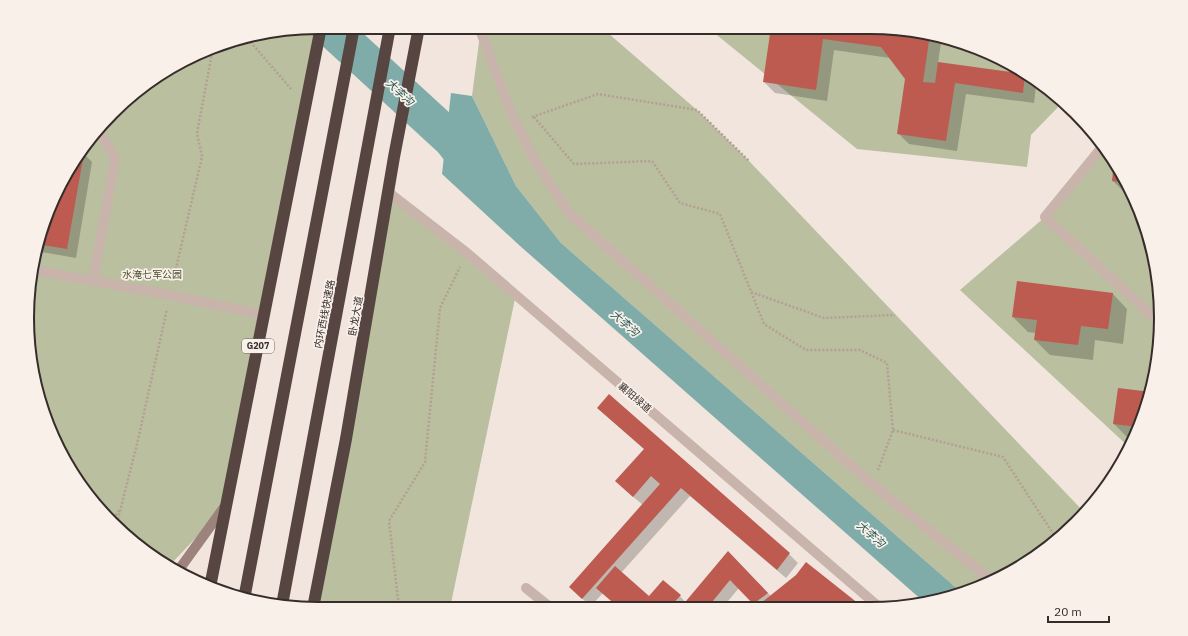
<svg xmlns="http://www.w3.org/2000/svg" width="1188" height="636" font-family="'IBM Plex Sans','Noto Sans SC',sans-serif">
  <rect width="100%" height="100%" fill="#f1e5de"/>
  <g fill="#b9bf9f">
    <polygon points="318,27 227,505 170,565 112,524 57,446 37,393 28,337 37,243 76,157 141,87 224,43"/>
    <polygon points="481,27 601,27 697,110 749,161 1085,513 1032,560 981,587 961,592 561,243 516,186 472,96"/>
    <polygon points="707,27 889,28 946,37 999,57 1047,87 1063,102 1031,135 1027,167 857,149"/>
    <polygon points="1103,146 1122,173 1146,225 1159,280 1160,337 1151,394 1130,448 960,290 1045,217"/>
    <polygon points="388,192 516,294 450,608 317,608"/>
  </g>
  <polygon fill="#7faca8" points="451,93 472,96 516,186 561,243 961,592 924,602 519,245 442,174"/>
  <g fill="#0003">
    <polygon points="772,27 889,28 942,36 938,63 1025,75 1036,86 1034,103 966,94 957,151 909,144 898,133 906,79 890,58 834,50 827,101 775,93 764,82"/>
    <polygon points="79,153 84,154 92,162 76,258 36,251 37,243 76,157"/>
    <polygon points="1115,163 1122,173 1133,196 1128,196 1113,181"/>
    <polygon points="1112,293 1127,309 1123,344 1095,340 1093,360 1050,355 1035,340 1036,333 1028,332 1013,317"/>
    <polygon points="1119,389 1151,393 1134,439 1129,439 1114,424"/>
    <polygon points="645,449 789,554 798,563 786,578 690,496 621,573 649,598 680,596 686,603 728,553 771,596 858,605 860,607 758,607 739,588 723,607 619,607 603,593 591,606 579,596 643,505 625,490"/>
  </g>
  <g fill="none" stroke-linecap="round" stroke-linejoin="round">
    <polyline stroke="#7faca8" stroke-width="37" points="329,27 452,140 478,173"/>
  </g>
  <g fill="#bd5b50">
    <polygon points="771,27 889,28 930,34 923,82 935,83 938,62 1025,74 1023,93 955,83 946,141 897,134 905,79 881,47 823,39 816,90 763,82"/>
    <polygon points="80,152 84,153 67,249 37,244 76,157"/>
    <polygon points="1114,162 1122,173 1127,183 1112,181"/>
    <polygon points="1017,281 1113,293 1108,329 1081,326 1078,345 1034,340 1037,320 1012,317"/>
    <polygon points="1118,388 1151,392 1138,427 1113,424"/>
    <polygon points="609,394 790,553 777,570 681,488 582,599 569,587 660,484 651,476 633,497 615,481 644,449 597,408"/>
    <polygon points="728,551 768,593 753,604 730,580 708,607 681,607"/>
    <polygon points="806,562 859,604 857,607 756,607 796,575"/>
    <polygon points="615,566 649,596 663,580 681,595 670,607 618,607 596,588"/>
  </g>
  <g fill="none" stroke-linecap="round" stroke-linejoin="round">
    <g stroke="#b49e95" stroke-width="2.5" stroke-dasharray="2 2" stroke-linecap="butt">
      <polyline points="248,39 292,90"/>
      <polyline points="532,117 598,94 697,110 749,161"/>
      <polyline points="534,117 574,164 652,161 680,203 720,214 764,324 806,350 860,350 887,363 893,430 878,470"/>
      <polyline points="173,281 202,157 197,133 213,48"/>
      <polyline points="751,292 824,318 895,315"/>
      <polyline points="893,430 1003,457 1056,538"/>
      <polyline points="111,522 120,509"/>
      <polyline points="116,527 138,440 167,309"/>
      <polyline points="399,608 389,521 425,462 440,308 460,267"/>
    </g>
    <g stroke="#c8b4ab" stroke-width="10">
      <polyline points="1103,146 1045,217 1160,323"/>
      <polyline points="40,235 34,270 170,295 264,315"/>
      <polyline points="93,281 115,159 101,134 97,134"/>
      <polyline points="526,588 551,608"/>
    </g>
    <g stroke="#c8b4ab" stroke-width="10">
      <polyline points="479,27 512,115 533,157 569,213 872,484 992,581"/>
      <polyline points="388,192 467,253 879,607"/>
    </g>
    <polyline stroke="#9c837c" stroke-width="10" points="178,571 225,506"/>
    <g stroke="#574541" stroke-width="12">
      <polyline points="210,587 321,27"/>
      <polyline points="244,599 354,27"/>
      <polyline points="282,605 390,27"/>
      <polyline points="313,608 346,439 394,157 419,27"/>
    </g>
  </g>
  <g text-anchor="middle" stroke-width="3.5" stroke-linejoin="round" paint-order="stroke">
    <rect fill="#f9f0ea" stroke="#706764" stroke-width="1" x="242" y="339" width="32" height="14" rx="3"/>
    <g font-size="9" font-weight="bold" fill="#362c2a">
      <text x="258" y="349">G207</text>
    </g>
    <g font-size="10" fill="#4b532f" stroke="#f9f0ea">
      <text x="152" y="278">水淹七军公园</text>
    </g>
    <g font-size="10" fill="#362c2a" stroke="#f9f0ea">
      <text transform="translate(324 314) rotate(-79)" y="4">内环西线快速路</text>
      <text transform="translate(355 316) rotate(-80)" y="4">卧龙大道</text>
      <text transform="translate(635 397) rotate(41)" y="4">襄阳绿道</text>
    </g>
    <g font-size="11" font-style="italic" fill="#225551" stroke="#f9f0ea">
      <text transform="translate(400 92) rotate(43)" y="4">大李沟</text>
      <text transform="translate(625 323) rotate(41)" y="4">大李沟</text>
      <text transform="translate(871 534) rotate(41)" y="4">大李沟</text>
    </g>
  </g>
  <path d="M0 0H1188V636H0ZM318 34H870A284 284 0 0 1 1154 318V318A284 284 0 0 1 870 602H318A284 284 0 0 1 34 318V318A284 284 0 0 1 318 34Z" fill="#f9f0ea" fill-rule="evenodd"/>
  <path fill="none" stroke="#362c2a" stroke-width="2" d="M318 34H870A284 284 0 0 1 1154 318V318A284 284 0 0 1 870 602H318A284 284 0 0 1 34 318V318A284 284 0 0 1 318 34Z"/>
  <path d="M1048 616v6h61v-6" fill="none" stroke="#362c2a" stroke-width="2"/>
  <text x="1054" y="616" font-size="12" fill="#362c2a" stroke="#f9f0ea" stroke-width="3" paint-order="stroke">20 m</text>
</svg>
